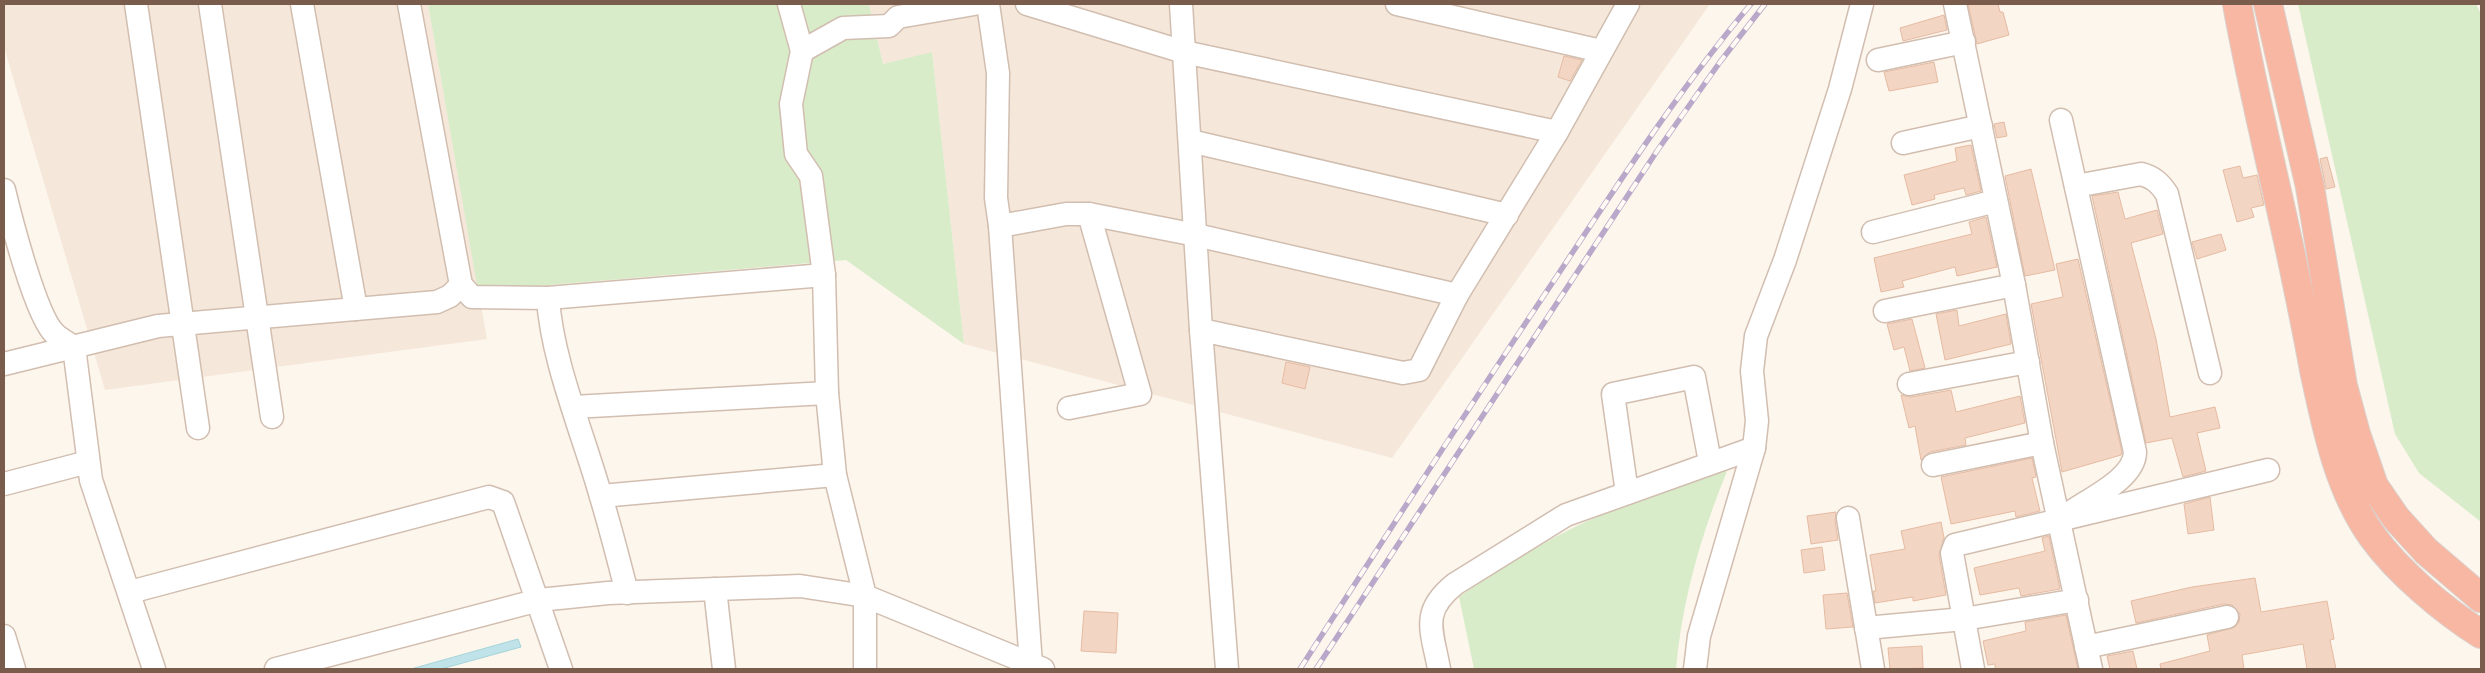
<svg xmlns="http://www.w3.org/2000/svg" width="2485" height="673" font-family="Commissioner,sans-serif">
  <rect width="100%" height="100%" fill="#fdf6ec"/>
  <g fill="#f5e8da">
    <polygon points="4,4 428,4 487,339 105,390 4,47"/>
    <polygon points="869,4 1710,4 1392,458 964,344 932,53 883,64"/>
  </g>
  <g fill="#d8ecc9">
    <polygon points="428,4 869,4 883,64 932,52 964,344 846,260 478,291"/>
    <polygon points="2298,4 2476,4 2481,14 2481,522 2419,473 2395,434"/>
    <path d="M1727,471C1701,535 1682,600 1676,669H1474L1459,597C1544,536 1626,498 1727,471Z"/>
  </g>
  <polygon fill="#bfe3e8" stroke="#a5d3da" points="518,639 521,647 441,669 411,669"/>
  <g fill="#f3d5c3" stroke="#e6bba3">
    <polygon points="1968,4 1998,4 2000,12 2003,12 2009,35 1977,44"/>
    <polygon points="1944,15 1947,30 1903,41 1900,28"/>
    <polygon points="1564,56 1582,60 1570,81 1558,77"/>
    <polygon points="1934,62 1938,82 1889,91 1884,72"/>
    <polygon points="2004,122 2007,136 1997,138 1994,124"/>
    <polygon points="1971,145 1981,191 1966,195 1964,188 1934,195 1935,199 1912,205 1904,175 1957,161 1955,148"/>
    <polygon points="2327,157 2335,187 2326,189 2320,159"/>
    <polygon points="2240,166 2243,178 2257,175 2264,205 2251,208 2254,217 2237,222 2223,170"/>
    <polygon points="2031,169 2055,270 2025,276 2005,176"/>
    <polygon points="2118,192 2125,219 2157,210 2163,234 2131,243 2156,339 2170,417 2215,407 2220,428 2197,433 2206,471 2183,477 2172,438 2146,443 2092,196"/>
    <polygon points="1986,217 1997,267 1957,276 1955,267 1902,281 1904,287 1881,292 1874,258 1972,234 1969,222"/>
    <polygon points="2221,234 2226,250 2197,259 2192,242"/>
    <polygon points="2078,259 2122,452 2121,455 2062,472 2031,304 2063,297 2056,264"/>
    <polygon points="1957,310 1959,326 2006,314 2011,344 1945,360 1936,314"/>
    <polygon points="1912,319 1925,368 1910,371 1904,347 1894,350 1887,324"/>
    <polygon points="1286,362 1310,367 1305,389 1282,383"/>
    <polygon points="1951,390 1956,412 2020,396 2025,423 1965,438 1966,445 1930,452 1921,460 1915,426 1909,428 1901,395 1911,397"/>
    <polygon points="2032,458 2036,477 2032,478 2040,511 2016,517 2015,511 1951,524 1941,477"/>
    <polygon points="2210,497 2214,530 2188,534 2184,504"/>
    <polygon points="1836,512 1835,520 1838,540 1811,544 1807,516"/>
    <polygon points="1941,522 1944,538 1939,555 1946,595 1913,601 1913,597 1875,603 1873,591 1876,591 1870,555 1905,549 1901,531"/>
    <polygon points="2049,536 2060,589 2021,596 2019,588 1980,595 1974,568 2045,551 2042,538"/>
    <polygon points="1822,547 1825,570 1804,573 1801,550"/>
    <polygon points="2255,578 2261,612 2327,601 2334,639 2330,640 2336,669 2307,669 2303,644 2242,655 2244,669 2161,669 2160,664 2210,651 2207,635 2235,627 2239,622 2240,614 2232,605 2224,604 2136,623 2131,601 2192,587"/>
    <polygon points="1847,593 1853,627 1826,629 1823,595"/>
    <polygon points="1084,611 1118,613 1116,653 1081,651"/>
    <polygon points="2066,615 2078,669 1995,669 1995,664 1988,665 1983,641 2026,631 2025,622"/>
    <polygon points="1922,646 1923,668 1890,669 1888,648"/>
    <polygon points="2133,651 2137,669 2110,669 2107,656"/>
  </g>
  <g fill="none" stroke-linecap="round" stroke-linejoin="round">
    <g stroke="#d1beb0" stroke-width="25">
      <g id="minor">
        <polyline points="136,4 198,428"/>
        <polyline points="210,4 272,417"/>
        <polyline points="302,4 356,309"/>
        <polyline points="409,4 461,285"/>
        <polyline points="789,4 802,51 791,104 796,154 811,176 824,275 827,393 835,475 865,596 865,669"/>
        <polyline points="988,4 998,73 996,198 1000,226 1031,665"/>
        <polyline points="1027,4 1184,52 1557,132"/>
        <polyline points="1181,4 1201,330 1227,669"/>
        <polyline points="1397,4 1601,51"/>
        <polyline points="1955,4 2014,285 2042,443 2091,669"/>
        <polyline points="802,51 843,28 889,26 898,17 974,4"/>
        <polyline points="1878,60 1964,42"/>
        <path d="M2061,120L2135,452C2135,478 2091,498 2071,512"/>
        <polyline points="1190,141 1507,215"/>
        <polyline points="1903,143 1981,126"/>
        <path d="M2076,186L2141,174C2153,177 2160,183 2167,194L2210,373"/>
        <path d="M4,190C11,219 36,317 55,334C60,339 68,343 74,347L91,480L154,669"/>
        <polyline points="1000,226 1066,214 1089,214 1196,235 1457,295"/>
        <polyline points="1873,232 1996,201"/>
        <path d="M548,298C551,350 574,411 590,461C604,504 616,549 627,593"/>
        <polyline points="1885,311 2014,285"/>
        <polyline points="1201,330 1403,373 1419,370 1457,295 1557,132 1628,4"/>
        <polyline points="4,364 158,326 437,302 450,296 461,285 472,297 548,298 824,275"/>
        <polyline points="1909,384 2028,362"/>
        <polyline points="573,407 827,393"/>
        <polyline points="1069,408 1140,394 1089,214"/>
        <polyline points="1933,465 2042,443"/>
        <polyline points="4,484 88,462"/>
        <polyline points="1627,493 1613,394 1694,377 1710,462"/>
        <polyline points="601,496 835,475"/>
        <polyline points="1848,518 1873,669"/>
        <polyline points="715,589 724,669"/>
        <polyline points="130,592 489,497 503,502 561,669"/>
        <polyline points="1866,628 1964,619 2077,600"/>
        <polyline points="4,636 14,669"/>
        <polyline points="2086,647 2227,617"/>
        <polyline points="276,669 539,600 608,593 800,586 865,596 1043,669"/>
        <path d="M1439,669C1432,630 1420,612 1455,584L1566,515L1754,448"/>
        <polyline points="1695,669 1699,636 1754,448 1757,421 1752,371 1756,336 1785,260 1840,89 1862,4"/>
        <polyline points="1973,669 1952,553 1955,545 2268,470"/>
      </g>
    </g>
    <g stroke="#dad1cd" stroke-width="30">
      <g id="highway">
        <path d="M2237,4C2252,88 2273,171 2291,255C2299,293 2307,331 2314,370C2326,426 2338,488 2372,536C2398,572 2444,611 2481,634"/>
        <polyline points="2268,4 2310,187 2343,386 2356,434 2374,486 2396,518 2426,551 2481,598"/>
      </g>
    </g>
    <use href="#minor" stroke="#fff" stroke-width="22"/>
    <use href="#highway" stroke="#f7b7a3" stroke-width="28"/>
    <g stroke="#b9a8c9" stroke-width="5.5">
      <g id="rail">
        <path d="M1300,669C1385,537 1471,404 1559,273C1620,181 1680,88 1751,4"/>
        <polyline points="1316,669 1657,151 1720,62 1765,4"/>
      </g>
    </g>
    <use href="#rail" stroke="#fffaf3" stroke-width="4" stroke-dasharray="11" stroke-linecap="butt"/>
  </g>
  <rect width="2485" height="673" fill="none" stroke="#7a5c4d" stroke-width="10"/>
</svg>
